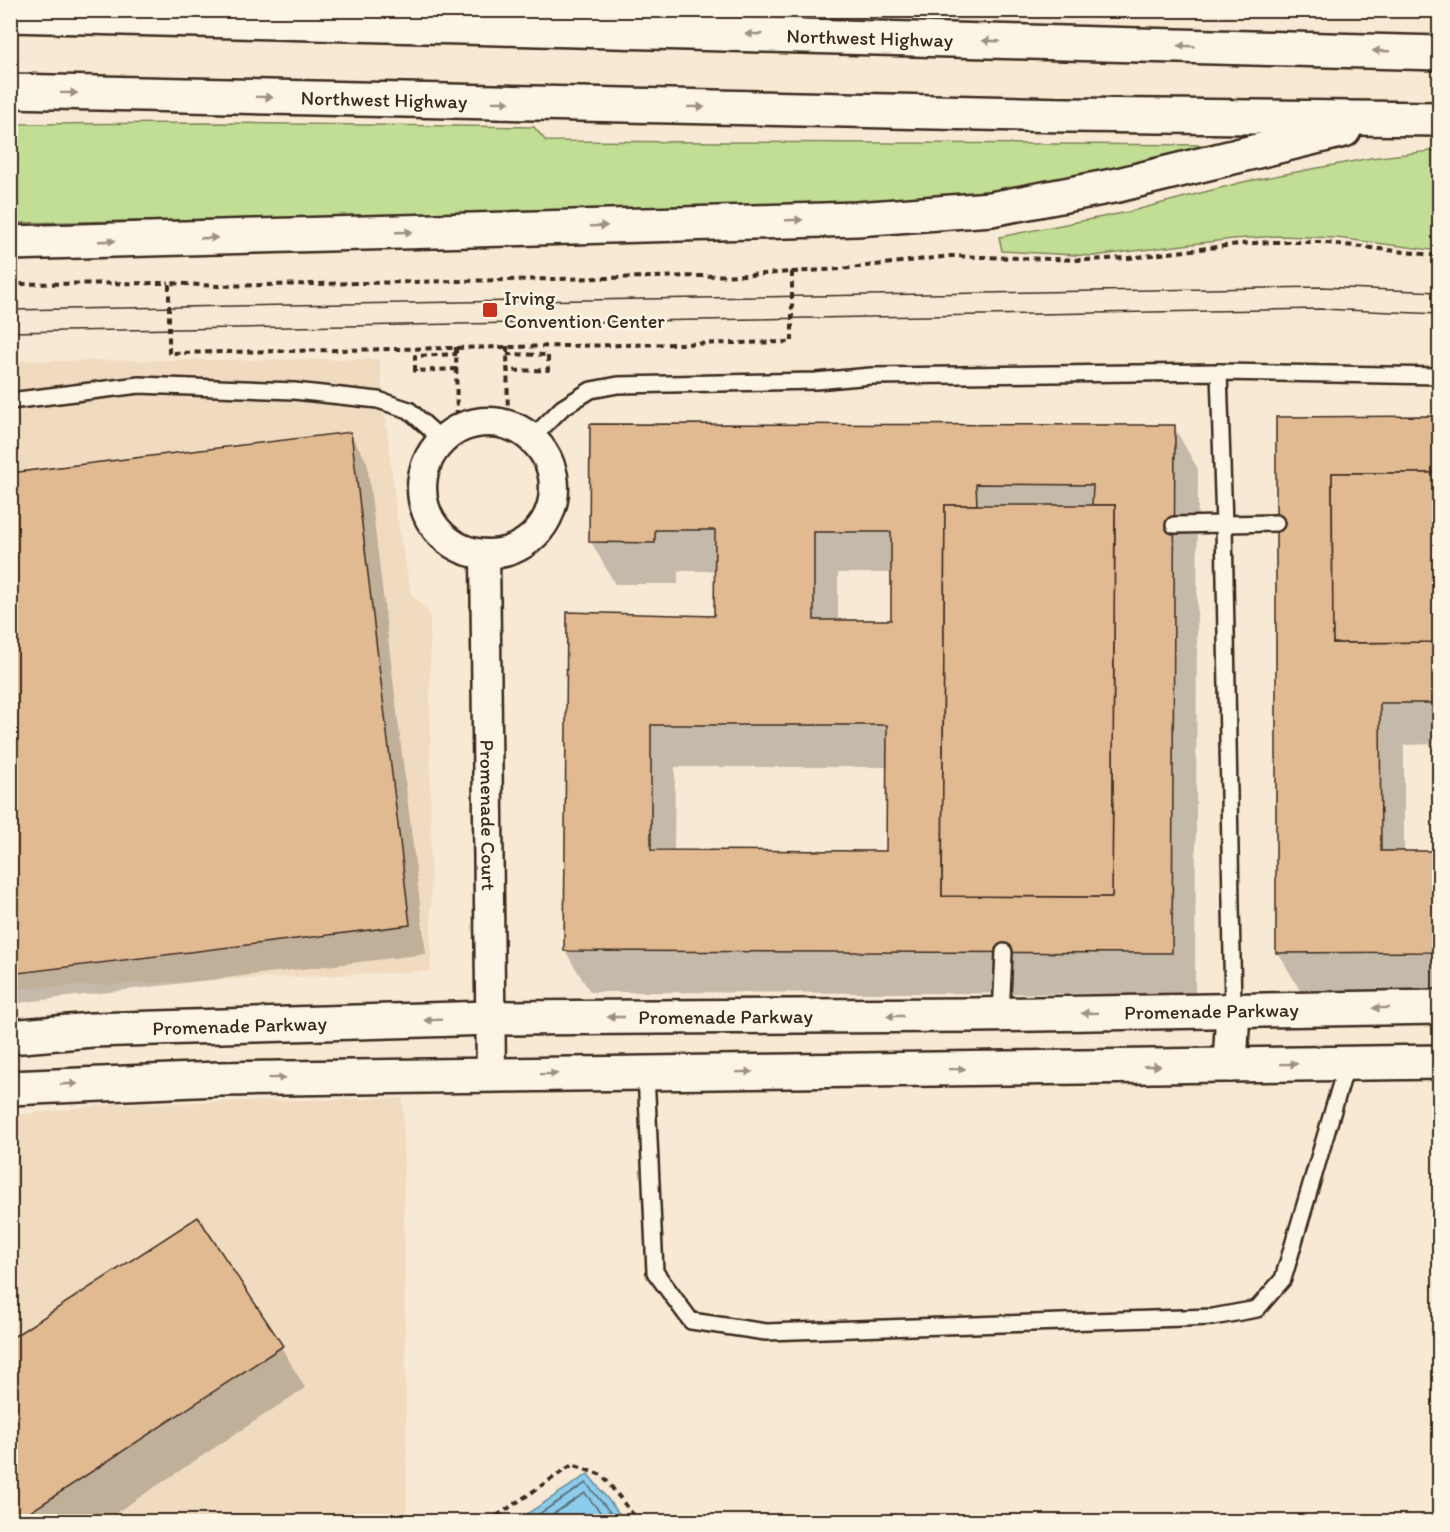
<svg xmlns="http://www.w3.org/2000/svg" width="1450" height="1532" font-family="Itim,sans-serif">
  <rect width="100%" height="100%" fill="#f7e9d4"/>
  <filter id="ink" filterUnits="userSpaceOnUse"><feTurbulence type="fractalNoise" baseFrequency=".0167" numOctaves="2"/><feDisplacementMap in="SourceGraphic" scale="12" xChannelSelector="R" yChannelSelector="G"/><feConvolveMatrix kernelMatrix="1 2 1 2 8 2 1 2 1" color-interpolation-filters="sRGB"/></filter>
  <g filter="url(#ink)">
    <g fill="#f0dbc0">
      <polygon points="379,359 397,518 411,594 430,614 431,971 11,989 10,361"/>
      <polygon points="403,1098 407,1521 11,1521 10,1116 109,1104"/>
    </g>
    <g fill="#c2dd94" stroke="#7e8459" stroke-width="1.5">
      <polygon points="216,123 534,127 546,141 1216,145 1008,194 866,206 326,218 11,223 10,124"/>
      <polygon points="1439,150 1439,251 1337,238 1279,236 1233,239 1093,256 1002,251 999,237 1128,212 1243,182 1371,158"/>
    </g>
    <polygon fill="#8bccec" stroke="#6b8b9a" stroke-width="1.5" points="588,1474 625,1521 516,1521"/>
    <g fill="#0003" fill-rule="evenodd">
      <polygon points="1440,417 1440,744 1404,745 1404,852 1440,852 1440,993 1302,994 1278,952"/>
      <path d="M591,425L1174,427L1198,469L1195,994L590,992L565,951L569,614L716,618V571H678V584H615L591,542ZM838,573H893L892,621H838ZM675,767H888L887,852H674Z"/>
      <polygon points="350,433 367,462 426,954 10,1004 10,475"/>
      <polygon points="281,1347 305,1388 102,1522 10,1522"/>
    </g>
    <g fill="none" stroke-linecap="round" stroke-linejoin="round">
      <g stroke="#5b6b70" stroke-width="1.5">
        <polyline points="527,1522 586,1483 618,1522"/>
        <polyline points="541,1522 585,1493 608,1522"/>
      </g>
    </g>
    <g fill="#e1ba92" stroke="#3b2a1e" stroke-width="1.5" fill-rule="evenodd">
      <polygon points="1440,416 1440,473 1332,473 1333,643 1440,642 1440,703 1380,703 1381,851 1440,851 1440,952 1276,953 1276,417"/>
      <path d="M590,424L1175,425L1172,953L564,951L567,612L714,616L715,530H655V543L589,542ZM976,484L1093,485L1092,505H1115L1112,897L942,896L945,505H977ZM814,532H891V620H814ZM651,725H887L886,851L651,850Z"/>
      <polygon points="351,432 410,925 10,974 10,473"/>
      <polygon points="1332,473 1440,473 1440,642 1333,643"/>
      <polygon points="945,505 1115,505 1112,897 942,896"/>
      <polygon points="198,1217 283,1346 15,1522 10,1522 10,1339"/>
    </g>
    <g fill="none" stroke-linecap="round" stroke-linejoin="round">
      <g stroke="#3b2a1e" stroke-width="20">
        <g id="lane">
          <polyline points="1219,372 1224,525 1233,1010"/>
          <polyline points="10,401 139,385 294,391 378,400 409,410 442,440"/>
          <polyline points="531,439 562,408 591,390 618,385 816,381 871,376 1219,372 1440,376"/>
          <polyline points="1174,525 1276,523"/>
          <polyline points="1001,1015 1004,952"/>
          <polyline points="646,1073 655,1272 691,1321 766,1332 1213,1317 1257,1309 1283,1279 1347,1063"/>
        </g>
      </g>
      <g stroke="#3b2a1e" stroke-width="33">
        <g id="street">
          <circle cx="488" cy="488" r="66"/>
          <path id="s1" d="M485,554L491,1075"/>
        </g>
      </g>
      <g stroke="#3b2a1e" stroke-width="38">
        <g id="secondary">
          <path id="s2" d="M10,1037L92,1030L491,1018L974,1015L1440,1007"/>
          <polyline points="1230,1065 1233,1010"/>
          <polyline points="10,1088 218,1079 1440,1062"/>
        </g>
      </g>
      <g stroke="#3b2a1e" stroke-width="38">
        <g id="primary">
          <path id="s3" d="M10,15L1440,53"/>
          <path id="s4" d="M10,91L1067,115L1440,119"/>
          <polyline points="10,243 857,219 991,209 1118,185 1344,130"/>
        </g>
      </g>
      <g stroke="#3b2a1e" stroke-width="4" stroke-dasharray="6 4.5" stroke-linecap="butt">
        <polygon points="792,272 792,342 169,353 169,283 217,286 748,275"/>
        <polyline points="792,272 841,269 951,256 1083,260 1129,258 1240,244 1272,242 1319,242 1440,256"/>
        <polyline points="10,284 169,283"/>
        <polyline points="507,346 508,425"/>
        <polyline points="456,347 457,423"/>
        <polyline points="507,354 548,355 548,370 507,371"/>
        <polyline points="457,369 415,371 415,356 457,354"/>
        <polyline points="488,1522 572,1465 602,1475 639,1522"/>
      </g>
      <use href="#lane" stroke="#fcf5e5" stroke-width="15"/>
      <use href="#street" stroke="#fcf5e5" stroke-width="28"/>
      <use href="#secondary" stroke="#fcf5e5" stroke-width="33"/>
      <use href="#primary" stroke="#fcf5e5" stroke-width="33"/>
      <g stroke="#3b2a1e" stroke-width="1.5">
        <polyline points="10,310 1321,287 1440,292"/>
        <polyline points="10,332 1321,309 1440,314"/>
      </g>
    </g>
    <defs><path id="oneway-solid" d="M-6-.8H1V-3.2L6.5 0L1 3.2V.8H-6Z" transform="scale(1.5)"/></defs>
    <g fill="#9c9082">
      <use href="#oneway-solid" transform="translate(754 34) rotate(-178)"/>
      <use href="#oneway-solid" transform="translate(991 41) rotate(-178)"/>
      <use href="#oneway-solid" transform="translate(1186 46) rotate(-178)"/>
      <use href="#oneway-solid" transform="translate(1381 51) rotate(-178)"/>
      <use href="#oneway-solid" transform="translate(69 93) rotate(1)"/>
      <use href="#oneway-solid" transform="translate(264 97) rotate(1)"/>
      <use href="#oneway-solid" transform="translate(501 102) rotate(1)"/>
      <use href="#oneway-solid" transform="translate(696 107) rotate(1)"/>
      <use href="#oneway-solid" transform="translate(794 220) rotate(-2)"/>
      <use href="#oneway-solid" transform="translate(599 226) rotate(-2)"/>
      <use href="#oneway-solid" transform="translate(404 232) rotate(-2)"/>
      <use href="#oneway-solid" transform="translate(209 238) rotate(-2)"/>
      <use href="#oneway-solid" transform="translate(107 241) rotate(-2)"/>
      <use href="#oneway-solid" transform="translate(1381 1008) rotate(179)"/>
      <use href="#oneway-solid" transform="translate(1090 1013) rotate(179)"/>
      <use href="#oneway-solid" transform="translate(895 1016) rotate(180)"/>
      <use href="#oneway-solid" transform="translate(616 1017) rotate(180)"/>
      <use href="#oneway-solid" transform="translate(433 1020) rotate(178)"/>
      <use href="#oneway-solid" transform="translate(1289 1064) rotate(-1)"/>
      <use href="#oneway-solid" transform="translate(1152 1066) rotate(-1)"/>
      <use href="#oneway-solid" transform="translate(957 1069) rotate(-1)"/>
      <use href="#oneway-solid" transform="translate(744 1072) rotate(-1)"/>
      <use href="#oneway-solid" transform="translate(549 1074) rotate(-1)"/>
      <use href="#oneway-solid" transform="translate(277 1078) rotate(-1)"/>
      <use href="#oneway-solid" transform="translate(69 1084) rotate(-2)"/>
    </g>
  </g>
  <rect fill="#c8321e" stroke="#fcf5e5" stroke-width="2" x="482" y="302" width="16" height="16" rx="3"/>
  <g text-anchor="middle" stroke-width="5" stroke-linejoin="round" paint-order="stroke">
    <g font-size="20" fill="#3b2a1e" stroke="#fcf5e5">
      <text dy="7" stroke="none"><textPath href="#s3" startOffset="860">Northwest Highway</textPath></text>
      <text dy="7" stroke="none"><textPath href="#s4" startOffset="374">Northwest Highway</textPath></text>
      <text dy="7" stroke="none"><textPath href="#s1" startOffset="261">Promenade Court</textPath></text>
      <text dy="7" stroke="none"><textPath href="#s2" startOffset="1202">Promenade Parkway</textPath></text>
      <text dy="7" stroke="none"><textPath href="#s2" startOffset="716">Promenade Parkway</textPath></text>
      <text dy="7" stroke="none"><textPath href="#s2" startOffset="230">Promenade Parkway</textPath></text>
    </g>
    <g font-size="20" fill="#3b2a1e" stroke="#fcf5e5" text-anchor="start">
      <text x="504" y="305">Irving<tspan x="504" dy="23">Convention Center</tspan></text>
    </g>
  </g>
  <rect width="1450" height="1532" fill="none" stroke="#fcf5e5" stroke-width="36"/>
  <rect x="18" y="18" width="1414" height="1496" fill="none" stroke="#3b2a1e" stroke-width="2" filter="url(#ink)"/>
</svg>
